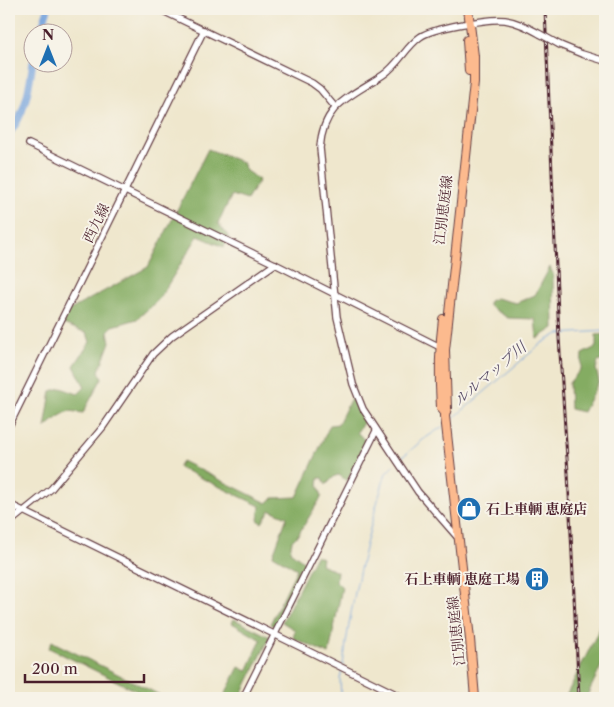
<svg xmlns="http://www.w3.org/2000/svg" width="614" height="707" font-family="'Libre Caslon Text','Noto Serif JP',serif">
  <rect width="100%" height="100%" fill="#f7f3e8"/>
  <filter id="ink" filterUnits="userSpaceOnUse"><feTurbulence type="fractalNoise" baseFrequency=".02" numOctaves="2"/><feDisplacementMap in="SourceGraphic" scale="10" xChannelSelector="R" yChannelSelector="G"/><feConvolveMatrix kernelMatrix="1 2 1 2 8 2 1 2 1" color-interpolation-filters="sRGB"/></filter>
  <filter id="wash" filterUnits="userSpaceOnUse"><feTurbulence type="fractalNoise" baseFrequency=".0096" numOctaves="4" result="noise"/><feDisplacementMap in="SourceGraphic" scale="20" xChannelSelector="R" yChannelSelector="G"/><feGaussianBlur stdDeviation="1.12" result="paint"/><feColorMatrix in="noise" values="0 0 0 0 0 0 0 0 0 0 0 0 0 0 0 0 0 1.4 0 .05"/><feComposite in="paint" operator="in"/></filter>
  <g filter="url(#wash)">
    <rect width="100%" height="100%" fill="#efe7cd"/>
    <g fill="#84ac62" stroke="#676646">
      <polygon points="208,149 242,162 245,170 259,180 247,200 232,195 218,223 229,237 224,247 198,236 159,299 137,319 113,326 108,331 110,342 99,371 102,378 83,413 69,411 58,417 45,428 51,391 61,388 78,394 85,387 74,366 90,342 87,333 63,324 68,311 148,267"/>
      <polygon points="550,267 553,274 554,328 537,339 535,319 508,318 489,306 489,301 496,298 516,303 535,295"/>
      <polygon points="605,334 605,359 598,362 596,369 599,381 583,412 570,409 569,383 581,369 582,354 596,347 596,335"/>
      <polygon points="351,398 365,420 357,432 366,442 347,481 339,475 335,476 326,485 323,478 319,478 318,485 322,496 298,535 292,541 290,551 306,563 276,627 270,624 297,569 273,555 287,517 270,510 262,523 258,520 260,506 178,467 182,461 267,503 273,498 297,497 330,425 338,424"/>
      <polygon points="316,555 322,558 321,564 337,572 336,581 342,587 329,654 293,638 295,630 282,622"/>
      <polygon points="605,601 605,658 586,698 565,698 598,632"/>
      <polygon points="234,619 270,637 240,698 223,698 239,667 247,671 261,640 232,623"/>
      <polygon points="52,641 57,644 166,698 151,698 49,648"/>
    </g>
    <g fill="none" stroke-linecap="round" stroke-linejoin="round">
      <g stroke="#74a3dd" stroke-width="1">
        <polyline points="9,125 13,130"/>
        <polyline points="449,422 542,343 558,334 605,331"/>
        <polyline points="400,459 424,439 442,427"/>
        <path d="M343,665C351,600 367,535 386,473L394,465"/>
        <polyline points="341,698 340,679 342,670"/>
      </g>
      <g stroke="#74a3dd" stroke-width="7">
        <polyline points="40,32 48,9"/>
        <path d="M9,134C26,114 29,87 33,62"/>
      </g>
    </g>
  </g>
  <g filter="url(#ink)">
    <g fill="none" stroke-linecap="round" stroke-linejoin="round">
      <g stroke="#633d43" stroke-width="8">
        <g id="minor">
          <polyline points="159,9 312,83 320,89 335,107"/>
          <polyline points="560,45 582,54 605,61"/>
          <polyline points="29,144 275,264 442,348"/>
          <polyline points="9,426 204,30"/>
          <polyline points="9,504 404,698"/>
          <polyline points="9,523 51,489 103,427 153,354 172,336 275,264"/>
          <path d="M459,539L418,492L398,462L363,409L353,384L337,317L320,148C323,104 350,97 383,75C398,65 406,47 420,37C432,28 490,18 505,20C518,22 529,28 540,34"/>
          <polyline points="243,698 376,431"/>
        </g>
      </g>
      <g stroke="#633d43" stroke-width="10">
        <g id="major">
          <polyline points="468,9 474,56 474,83 445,350 447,408 445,416 470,639 475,698"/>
          <polyline points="467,40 469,71"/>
          <path d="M443,319C439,349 439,377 441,408L445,413"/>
        </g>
      </g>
      <use href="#minor" stroke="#fff" stroke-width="5.5"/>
      <use href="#major" stroke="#fcba8e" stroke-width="8"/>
      <g stroke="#4a1f2b" stroke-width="3">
        <polyline id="rail" points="545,9 559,338 568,473 579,698"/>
      </g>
      <use href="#rail" stroke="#f7f3e8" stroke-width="1" stroke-dasharray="4" stroke-linecap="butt"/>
      <g stroke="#633d43" stroke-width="8" stroke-linecap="butt">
        <polyline id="minor-bridge" points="540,34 560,45"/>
      </g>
      <use href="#minor-bridge" stroke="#fff" stroke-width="5.5"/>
    </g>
  </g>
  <defs>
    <g id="shop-disc" transform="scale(1.25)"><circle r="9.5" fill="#1f6fb2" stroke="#f7f3e8"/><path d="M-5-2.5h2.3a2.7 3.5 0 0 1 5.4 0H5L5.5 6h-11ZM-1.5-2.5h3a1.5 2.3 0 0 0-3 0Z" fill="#fff"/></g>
    <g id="building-disc" transform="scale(1.25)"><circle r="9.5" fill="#1f6fb2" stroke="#f7f3e8"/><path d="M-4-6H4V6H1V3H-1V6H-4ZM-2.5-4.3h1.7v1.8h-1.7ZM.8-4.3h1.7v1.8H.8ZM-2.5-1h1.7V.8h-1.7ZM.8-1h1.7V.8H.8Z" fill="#fff"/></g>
  </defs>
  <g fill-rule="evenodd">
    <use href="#shop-disc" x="469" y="509"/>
    <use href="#building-disc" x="537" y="579"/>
  </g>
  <g text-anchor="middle" stroke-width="4" stroke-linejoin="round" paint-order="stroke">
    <g font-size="14" fill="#4a1f2b" stroke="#f7f3e8">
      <text transform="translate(443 210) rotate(-83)" y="5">江別恵庭線</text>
      <text transform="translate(96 223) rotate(-64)" y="5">西九線</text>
      <text transform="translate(456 631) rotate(-96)" y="5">江別恵庭線</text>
    </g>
    <g font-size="14" font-weight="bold" fill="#4a1f2b" stroke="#f7f3e8" text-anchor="start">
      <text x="486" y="514">石上車輌 恵庭店</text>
      <text x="520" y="584" text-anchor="end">石上車輌 恵庭工場</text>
    </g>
    <g font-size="15" font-style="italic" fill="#594d69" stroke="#f7f3e8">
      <text transform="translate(490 374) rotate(-40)" y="5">ルルマップ川</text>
    </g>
  </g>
  <rect width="614" height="707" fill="none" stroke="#f7f3e8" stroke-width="30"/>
  <g transform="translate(48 48)"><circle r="24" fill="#f7f3e8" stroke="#b29e9c"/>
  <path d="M0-4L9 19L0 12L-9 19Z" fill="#1f6fb2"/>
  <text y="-8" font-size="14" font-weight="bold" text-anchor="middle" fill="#4a1f2b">N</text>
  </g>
  <path d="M25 674v8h119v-8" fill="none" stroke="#4a1f2b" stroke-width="2.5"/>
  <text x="32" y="674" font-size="15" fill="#4a1f2b" stroke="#f7f3e8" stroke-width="4" paint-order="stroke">200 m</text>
</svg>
